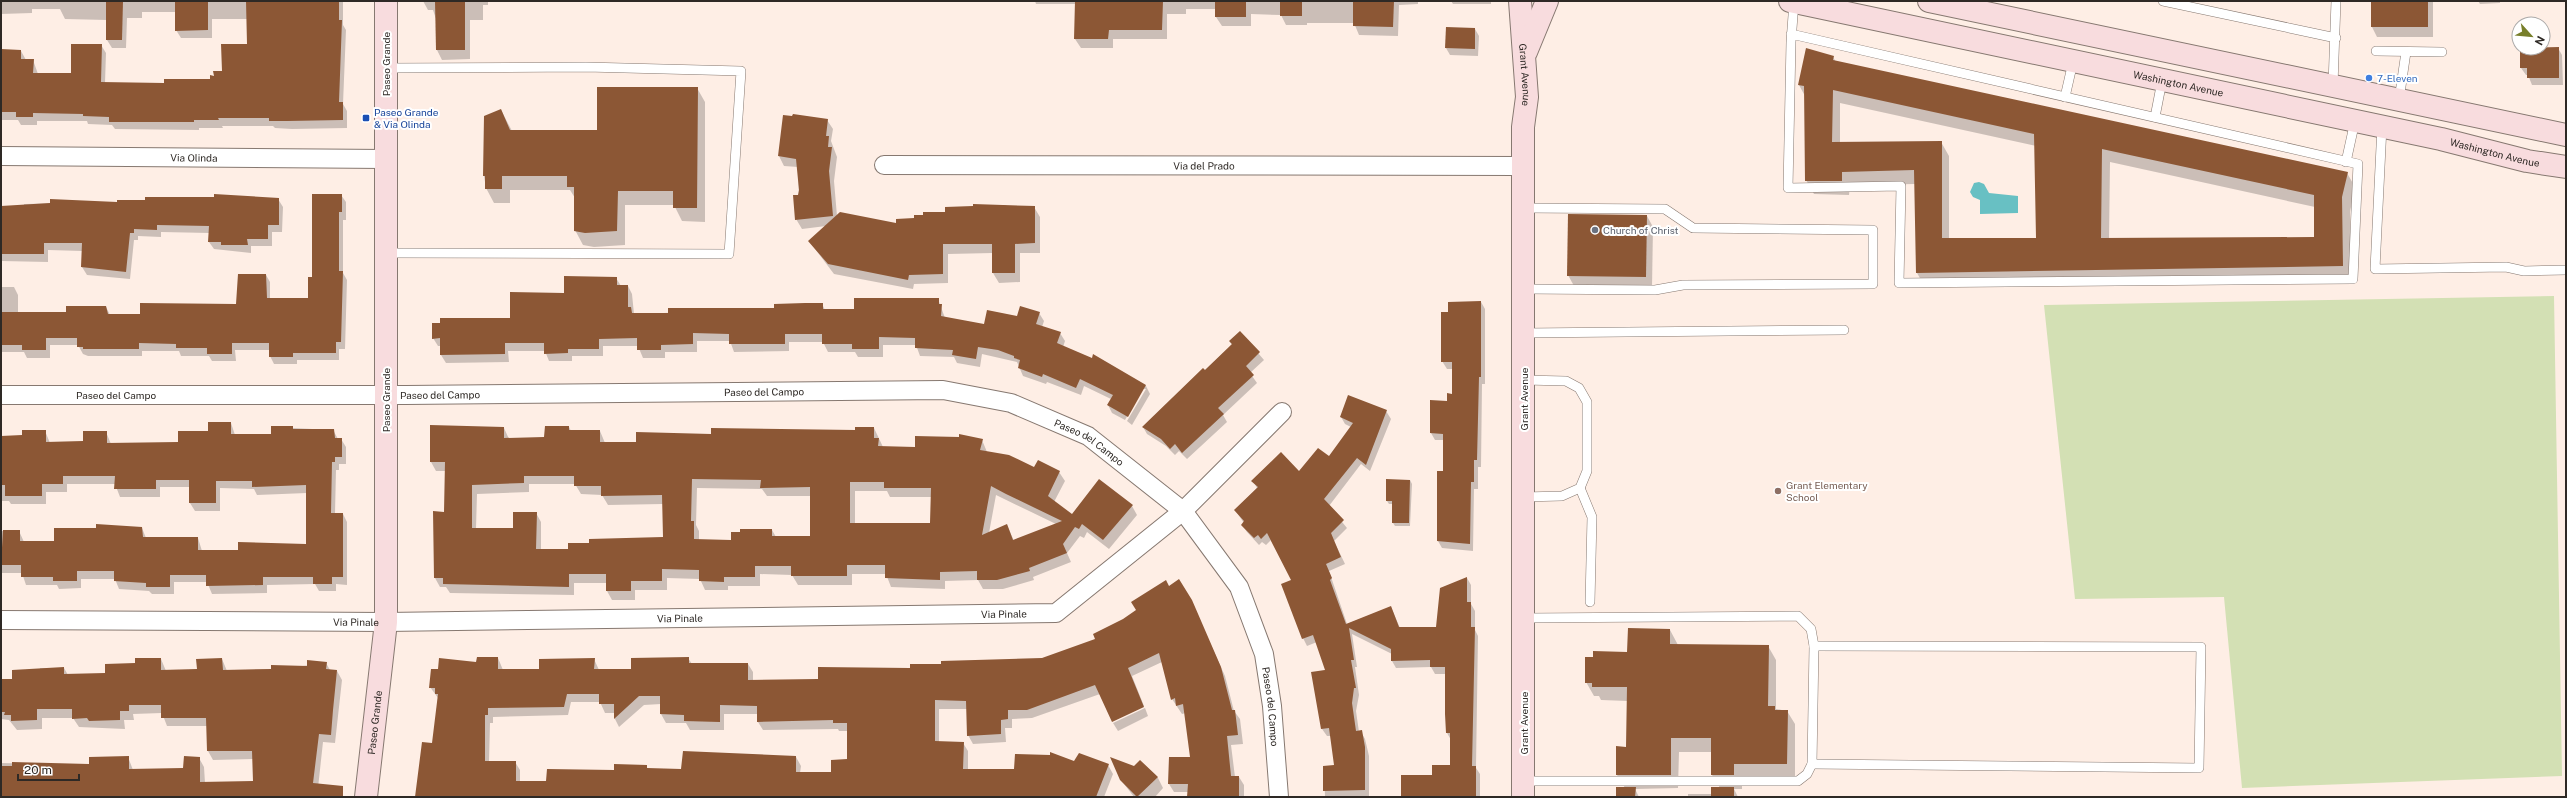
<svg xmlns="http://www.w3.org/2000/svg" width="2567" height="798" font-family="'Public Sans',sans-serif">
  <rect width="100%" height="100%" fill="#feeee5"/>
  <polygon fill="#d3e0b4" points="2554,296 2562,776 2242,788 2224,597 2075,599 2044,305"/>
  <polygon fill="#68c0c3" points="1979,182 1984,184 1989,193 2018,196 2018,213 1980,214 1980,200 1973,197 1970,192 1974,183"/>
  <g fill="#0003" fill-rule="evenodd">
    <polygon points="1,1 343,1 343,25 346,30 343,104 347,111 347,128 292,129 275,128 273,126 222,126 223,128 199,128 199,130 115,129 112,125 88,124 87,121 37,121 37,125 21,125 18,120 1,120 1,50 21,51 26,60 33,60 38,74 72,74 101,45 106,53 105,83 165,84 211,80 223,72 248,45 247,19 212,19 212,38 181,38 176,30 176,12 142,12 142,18 127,18 126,48 112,48 107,40 107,20 65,19 60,9 32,9 32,13 1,14"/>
    <polygon points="423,1 516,1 488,2 488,5 483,5 483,20 470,20 470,59 442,60 437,50 436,19 433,10 428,10"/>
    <polygon points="1035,1 1418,1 1418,4 1399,5 1398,36 1359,35 1354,23 1307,23 1307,25 1286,25 1281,15 1251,14 1251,26 1222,26 1216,17 1216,9 1186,9 1186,14 1167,14 1167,39 1113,39 1113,48 1081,48 1075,39 1076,4 1036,4"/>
    <polygon points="1451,1 1491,1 1491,4 1453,4"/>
    <polygon points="2372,1 2433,1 2433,37 2377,37 2372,27"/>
    <polygon points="2478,1 2500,1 2500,3 2480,4"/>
    <polygon points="1446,28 1475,29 1479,36 1478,56 1450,55 1446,48"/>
    <polygon points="2558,48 2562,55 2563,85 2532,85 2528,75 2526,75 2521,68 2521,49"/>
    <path d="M1806,50L1833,57L1836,62L2347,173L2355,187L2350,212V279L1925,287L1917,273L1916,184L1850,185L1849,195L1814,194L1806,180L1805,96L1799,85ZM1840,103L2036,146L2037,239H1949V156L1941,142L1840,143ZM2110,162L2315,207V238L2109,239Z"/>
    <polygon points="697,88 705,102 705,222 682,221 674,205 625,205 625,245 594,247 583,245 575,230 575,198 570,190 510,190 510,203 494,203 486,188 484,176 485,117 501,110 512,131 598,131"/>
    <polygon points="784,116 827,120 833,129 831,141 837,157 834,181 837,216 897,224 997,205 1006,205 1008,208 1034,207 1040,217 1040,253 1020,253 1020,282 999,283 993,273 993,253 948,254 948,283 914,284 913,289 834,274 809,241 826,226 802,229 796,219 799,196 798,167 784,166 779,156"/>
    <polygon points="341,195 346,202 346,220 343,220 343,273 347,280 345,349 339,349 339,360 297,360 297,364 274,364 270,356 270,350 235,350 236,361 212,361 209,356 181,356 179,351 142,351 142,356 88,356 83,354 78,345 50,345 50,358 27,358 24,352 1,352 1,287 14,287 18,295 18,313 67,313 106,307 110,315 141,315 237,305 266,275 270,282 270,299 309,299 313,278"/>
    <polygon points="278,199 283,207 282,232 272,232 272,246 251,246 251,253 214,249 209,242 210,233 161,232 161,237 138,236 138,240 134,240 130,279 87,275 82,267 82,251 48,250 48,262 1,261 1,207 24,207 24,204"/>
    <polygon points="1647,216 1653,227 1652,288 1574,286 1568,275"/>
    <polygon points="616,278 621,286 628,286 632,294 634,314 775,309 822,304 825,310 855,310 938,299 945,318 985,325 1039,313 1044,321 1042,327 1060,333 1065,341 1063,347 1093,359 1094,356 1146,386 1150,394 1132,425 1127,421 1146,389 1143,389 1125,420 1112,413 1108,405 1111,399 1084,386 1081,395 1047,382 1046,384 1023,376 1017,362 982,354 980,367 957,363 954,357 920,356 916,345 883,345 883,357 858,357 855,352 828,352 823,342 789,342 789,351 734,352 730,341 697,341 697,352 665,352 665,358 643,358 638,346 603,346 603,356 572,356 572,361 549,361 545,351 508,351 509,362 446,363 441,355 441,346 438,346 433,338 511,319 565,294"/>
    <polygon points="1481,302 1485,309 1485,384 1482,384 1481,467 1478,467 1478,489 1474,489 1473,551 1442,548 1438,541 1444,472 1444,440 1435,440 1431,433 1453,395 1453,369 1447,369 1442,361 1449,313"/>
    <polygon points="1240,332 1264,360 1250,373 1257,383 1223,415 1227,422 1187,459 1179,451 1175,455 1166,446 1147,434 1143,427 1232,345 1230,341"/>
    <polygon points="1386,411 1391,419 1370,471 1361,464 1329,506 1347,528 1334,541 1345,564 1329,571 1347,624 1391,607 1400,628 1437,628 1441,588 1467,578 1471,585 1471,604 1475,611 1475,630 1478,636 1476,768 1480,774 1480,797 1402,797 1451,766 1451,740 1447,733 1446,674 1435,674 1431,667 1396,668 1392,661 1392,654 1352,634 1357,667 1355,667 1359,695 1356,711 1359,732 1361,732 1365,739 1369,756 1369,797 1325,797 1324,767 1335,766 1331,736 1327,736 1322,729 1312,673 1326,670 1317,642 1307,646 1303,638 1292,580 1271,540 1266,545 1262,542 1259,545 1247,532 1242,525 1244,523 1235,510 1257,488 1253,481 1300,472 1329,458 1351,427 1345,424 1341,417"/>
    <polygon points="231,423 235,435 272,435 272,427 333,430 338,439 341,439 346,447 346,464 339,464 339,470 336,470 335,514 343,514 347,522 347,585 336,584 336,591 319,591 315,584 267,585 267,593 212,594 207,582 174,582 174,594 152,594 149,591 119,589 115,579 81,579 81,588 59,589 57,585 26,585 22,573 1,573 1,531 19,531 24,542 54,542 142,528 146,538 198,538 202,551 239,551 307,545 307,493 257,495 254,489 220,488 220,511 195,511 190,503 190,487 160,487 160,497 120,497 115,484 67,484 67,492 46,492 46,504 11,504 9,501 1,501 1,437 23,436 45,431 50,443 84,442 106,432 111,444 179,443"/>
    <path d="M569,427L571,431H600L605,443H637L712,435L856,431L874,428L883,447L916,448L982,440L987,452L1035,469L1059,472L1065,481L1054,502L1072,516L1132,506L1137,515L1109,549L1087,532L1084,538L1080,536L1067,553L1071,562L1033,577L1034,580L1003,589H983L978,580L945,581V589L891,587L886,574H852V585H798L792,575L760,574V586H728V590H705L700,579L667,578V590H635V600H612L607,591V583H574V595L450,593L446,587H440L435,578L445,513L446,471H436L431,462L504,428L509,439L545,438ZM529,484H575L581,494L602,495L608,505L663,504L664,538L590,544L569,550H541V522L536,513L514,529H476L477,494L529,492ZM697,488L762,489L767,496H811V537H776L772,530L732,541L699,540V531L696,525ZM855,491H887L890,497H932L931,524H855ZM996,495L1056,524L1014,541L1007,525L989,533Z"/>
    <polygon points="1387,480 1410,480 1412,484 1410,526 1395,526 1393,523 1393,504 1389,504 1387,501"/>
    <path d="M1169,587L1191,601L1225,676L1234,711L1240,719L1243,744L1231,745L1235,777H1239L1244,785V797H1188V792H1174L1169,784L1191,758L1186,713L1182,714L1172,699L1162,662L1132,676L1144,706L1113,721L1100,694L1032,718L1012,719V728H1005L1006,742L973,744L968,735V709H939V742L963,743L968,751V770H1015L1075,763L1108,765L1113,774L1104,797H416L433,744L438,698L430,687L438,670L498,658L503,670H540L594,659L599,670H632L688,658L692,664H748L753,672V681L819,680L942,665L1042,659L1096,640ZM571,702H600L605,713H615V719L619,727L644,705L661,704V714L666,723H686L690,730H724V714H758V722L763,730L838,729L839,731H848V760L832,773H800L801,766L796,757L682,770L648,769L646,766L547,782H520V770L515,762H489L490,723H493V717L568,715Z"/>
    <polygon points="1670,630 1678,645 1768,646 1776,660 1776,709 1787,711 1795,724 1795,778 1742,777 1742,789 1734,789 1738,797 1688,797 1688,794 1712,794 1720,788 1712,775 1712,752 1679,752 1678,788 1635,789 1639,797 1575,797 1617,796 1625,788 1617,775 1627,748 1628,701 1601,700 1599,696 1594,696 1586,682 1628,653"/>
    <polygon points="161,659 166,671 198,670 222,659 227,671 272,670 326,663 330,670 337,671 342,680 335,743 323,742 318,788 327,797 1,797 1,763 90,765 128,757 133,770 184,769 199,758 204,767 205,783 254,782 253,759 213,760 208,751 207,726 167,726 162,713 133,714 134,720 124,720 125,729 79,727 73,718 42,718 42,729 17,730 9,720 1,719 1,680 13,680 40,670 40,668 64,668 68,675 106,674"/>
    <polygon points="1145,708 1148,716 1118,731 1113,723"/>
    <polygon points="1140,761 1158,778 1163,788 1155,797 1134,797 1121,780"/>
  </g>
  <g fill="#8c5735" fill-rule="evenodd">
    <polygon points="106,1 123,1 122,40 106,40"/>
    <polygon points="175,1 208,1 208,30 175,31"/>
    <polygon points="246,1 339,1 339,20 342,20 339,102 343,102 343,120 287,121 269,121 269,118 218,118 219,120 194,120 194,122 109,122 109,117 83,116 83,114 33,113 33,117 16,117 16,112 1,112 1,49 21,50 21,59 34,59 33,73 71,73 71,44 102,44 101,82 164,83 164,79 210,79 210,75 214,76 213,71 222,71 221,44 247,44"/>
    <polygon points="435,1 465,1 465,50 436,50"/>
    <polygon points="1075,1 1163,1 1162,30 1109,30 1108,39 1074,39"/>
    <rect x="1215" y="1" width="31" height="16"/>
    <rect x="1280" y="1" width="22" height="15"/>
    <polygon points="1353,1 1394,1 1393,27 1353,26"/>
    <rect x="2371" y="1" width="57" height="26"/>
    <polygon points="1446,27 1475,28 1475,49 1445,48"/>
    <polygon points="2559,47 2559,78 2527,78 2527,68 2520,68 2520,48"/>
    <path d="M1806,48L1834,56L1833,60L2348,172L2342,197L2343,266L1916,273L1914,170L1842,172V181H1805L1804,86L1798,85ZM1833,90L2034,134L2036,238H1942V141L1832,142ZM2102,149L2314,195V237L2101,238Z"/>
    <polygon points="597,87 698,87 697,208 673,208 673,191 618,191 617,231 585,233 574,231 574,187 567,187 567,176 502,176 502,189 485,189 485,176 483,176 484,116 501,109 510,130 597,130"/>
    <polygon points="793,114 828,119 826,136 829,136 828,147 832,147 829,171 833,216 795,220 793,195 798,195 799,190 796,159 778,156 783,115 792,116"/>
    <polygon points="214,194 279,198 279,225 268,225 268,239 247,239 248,245 221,245 221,242 208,242 209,226 157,225 157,230 134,229 134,233 130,233 126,272 81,267 82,243 44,243 44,254 1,254 1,206 50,203 50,199 117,202 117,200 145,200 145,197 214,197"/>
    <polygon points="312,194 342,194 342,212 339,212 339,271 343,271 341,342 336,342 336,353 293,353 293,357 269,357 269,343 232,343 232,354 207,354 207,348 176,348 176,344 139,343 139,349 83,349 83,347 77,347 77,338 46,338 46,350 22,350 22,345 1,345 1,312 66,312 66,306 106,306 108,314 140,314 140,303 236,304 238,274 266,274 267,298 308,298 308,277 312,277"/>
    <polygon points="973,204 1035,206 1035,243 1015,244 1015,273 992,273 992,244 943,244 943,274 909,275 908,280 828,264 808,241 840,212 896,223 896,219 914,218 914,215 923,215 923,212 945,212 945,207 973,206"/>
    <polygon points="1568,214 1647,215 1646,277 1567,276"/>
    <polygon points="564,276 617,277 617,285 628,285 628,307 631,307 632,313 668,313 668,308 774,308 774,304 805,303 823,303 823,309 854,309 854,298 939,298 939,304 942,304 941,316 984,324 987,310 1017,316 1020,306 1040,312 1036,324 1061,332 1057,343 1092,358 1093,354 1146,385 1128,417 1107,405 1113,395 1080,379 1076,388 1043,374 1042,377 1018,368 1020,360 1014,358 1014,356 998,350 978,347 976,359 952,355 953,350 915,348 915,338 879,337 879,349 852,349 852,344 822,344 822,334 785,334 785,344 729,344 729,334 693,333 693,344 661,345 661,350 637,350 637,338 599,339 599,349 568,349 568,353 544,354 544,343 505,343 505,354 440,355 440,338 432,339 432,323 440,323 440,318 510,318 510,292 564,293"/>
    <polygon points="1481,301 1481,377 1479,377 1477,460 1474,460 1474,482 1471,482 1470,544 1437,541 1437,471 1443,471 1443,434 1430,433 1430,400 1447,401 1447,393 1452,394 1452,362 1441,362 1441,312 1448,312 1448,302"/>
    <polygon points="1240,331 1260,352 1246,366 1254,375 1218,408 1224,414 1182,453 1175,444 1170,449 1161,439 1142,427 1203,368 1205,370 1232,344 1229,341"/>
    <polygon points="1348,395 1387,410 1366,465 1357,458 1324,499 1344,520 1331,533 1341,557 1326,564 1332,578 1330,580 1346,624 1391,606 1399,627 1436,627 1440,588 1467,577 1467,602 1471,602 1471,627 1475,627 1472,766 1476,766 1476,797 1401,797 1401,775 1432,775 1432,765 1450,765 1450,733 1446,733 1445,714 1445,667 1430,667 1430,660 1391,661 1391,649 1349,628 1354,660 1351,660 1356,688 1354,688 1352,703 1356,731 1362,730 1365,747 1365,790 1323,791 1323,766 1334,765 1329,728 1321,729 1311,672 1325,670 1313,635 1302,639 1281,584 1291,580 1267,533 1261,539 1258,535 1254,538 1241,525 1244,521 1234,510 1258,487 1251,481 1281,452 1299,471 1318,448 1329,456 1353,423 1340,417"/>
    <polygon points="208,422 231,422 231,434 271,434 271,426 293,426 293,429 334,429 335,438 342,438 342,457 335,457 335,462 332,462 331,513 343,513 343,577 332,577 332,584 313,584 313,577 263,577 263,585 206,586 206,575 170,575 170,587 146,587 146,583 114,581 114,571 77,571 77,581 53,581 53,577 21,577 21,565 1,565 3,530 20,530 20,541 54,541 54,528 96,528 96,524 142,527 143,537 198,537 198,550 238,550 238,542 306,544 306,485 252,487 252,481 216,481 216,503 189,503 189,480 156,480 156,489 114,489 115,476 63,476 63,484 42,484 42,496 5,496 5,485 1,485 1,436 22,435 22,430 46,430 46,442 83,441 83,431 107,431 107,443 178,442 178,431 208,431"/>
    <path d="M430,425L504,427V438L544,437L545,426H569V430H600V442H636V432L711,434V428L855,430V427H874V438H879L878,446L915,447V436L959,437V434L983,439L980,450L1009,455L1034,467L1038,460L1060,471L1048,496L1072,514L1099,479L1133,505L1103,540L1082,524L1079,529L1075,527L1063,544L1067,553L1029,568L1030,571L997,580H977V571L940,572V580L885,578V565H847V576H791V566H755V577H724V582L699,581V570L662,569V581H631V591H606V574H569V587L443,584V578H434L433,511L444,512L445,462H430ZM524,476H574V486H601V496L662,495L663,537L589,539V543H568V549H536L537,512H513V528H472V485L524,483ZM692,479L761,480L760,488L810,487V536H772V529H740V532H731V540L694,539V521H691ZM850,482H884V488H931L930,523H850ZM991,486L1006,494L1062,521L1013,540L1007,524L982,535Z"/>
    <polygon points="1386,479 1410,480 1409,523 1392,523 1392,501 1386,501"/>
    <path d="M1179,579L1192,600L1221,667L1232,710H1235L1238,735L1227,736L1231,776H1239V797H1187L1188,784H1168L1169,757H1190L1183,704L1176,706L1175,698L1171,700L1159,653L1128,668L1144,707L1112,722L1095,685L1027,710H1008V719L1001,720V734L967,736L966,701L935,700V741L964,742L963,769H1014L1015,754L1050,755V752L1074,761L1079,753L1109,764L1096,797H415L422,742L432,743L438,694H435V688H429L431,669H438L439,658L476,662L477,657H498V669H539V659L595,658L594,669H631V658L689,657V663H748V680L818,679V667L910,668V664H941V661L1042,658L1095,639L1093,634L1123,619L1136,610L1131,602L1166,580L1169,586ZM567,694H599V704H614V719L639,696H660V714L684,715V721L720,722V705L757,706V722L833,720V723H847V759L831,760V772H796V756L683,751L681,769L647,768V765L614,764V770L547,769L546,781H516V761H485V715H488V708L564,707Z"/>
    <polygon points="1628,628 1670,629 1670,644 1769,645 1768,706 1775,706 1775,710 1788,710 1787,764 1734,764 1734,775 1711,775 1711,738 1671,738 1671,775 1616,775 1616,746 1626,747 1627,687 1592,687 1592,683 1585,683 1585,657 1593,657 1593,651 1627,652"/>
    <polygon points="135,658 161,658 161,670 197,669 196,659 222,658 223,670 271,669 271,665 307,666 307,660 327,662 326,669 337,670 333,710 331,735 319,734 313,783 343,786 343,797 1,797 1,766 12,766 12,762 89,764 89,757 129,756 129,769 183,768 184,756 200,757 200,782 253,781 252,751 207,751 206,718 161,718 161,705 129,705 129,711 120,711 120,720 89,721 87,718 72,719 72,709 37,709 37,720 11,721 11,715 4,715 5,712 1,712 1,679 12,679 12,670 64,667 64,674 105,673 105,664 135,663"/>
    <polygon points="1110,757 1134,766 1140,760 1158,777 1137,797 1120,780"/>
    <polygon points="1616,787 1636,787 1635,797 1616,797"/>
    <rect x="1711" y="787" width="23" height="10"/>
  </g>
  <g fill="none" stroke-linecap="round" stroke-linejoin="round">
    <g stroke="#867870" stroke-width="10">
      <g id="lane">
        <polyline points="2163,1 2336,38"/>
        <polyline points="1791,34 2358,164 2353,279 1899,283 1901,186 1788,188 1791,42 1794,2"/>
        <polyline points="2376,51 2442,52"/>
        <polyline points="2333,85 2336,1"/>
        <polyline points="2065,97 2073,62"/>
        <polyline points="2399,100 2406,52"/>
        <polyline points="2155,117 2162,81"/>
        <polyline points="2382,126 2375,269 2506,267 2524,271 2566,270"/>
        <polyline points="2346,162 2355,121"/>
        <polyline points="1524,208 1665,209 1693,228 1873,230 1873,284 1683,285 1655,290 1524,289"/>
        <polyline points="386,253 729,254 741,71 586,67 386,68"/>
        <polyline points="1524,333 1844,330"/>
        <polyline points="1580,488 1592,517 1590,602"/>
        <polyline points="1524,497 1562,496 1580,488 1587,471 1587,402 1579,388 1566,381 1524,380"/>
        <polyline points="1812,764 2199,768 2201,647 1814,646"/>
        <polyline points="1523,781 1798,781 1807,774 1812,764 1814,646 1811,629 1798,616 1524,618"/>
      </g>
    </g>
    <g stroke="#867870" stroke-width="20">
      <g id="street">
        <path id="s1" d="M1,156L386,159"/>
        <path id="s2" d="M884,165L1523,166"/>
        <path id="s3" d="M1,395H406L943,390L1011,403L1088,436L1183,511L1239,587L1264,654L1272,706L1279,797"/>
        <path id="s4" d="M1,620L386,622L1056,613L1183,511L1282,412"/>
      </g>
    </g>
    <g stroke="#867870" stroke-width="24">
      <g id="secondary">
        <path id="s5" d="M1520,1L1527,97L1523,127V797"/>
        <path id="s6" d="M1790,1L2441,139L2527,161L2566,167"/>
        <polyline points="1929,1 2566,135"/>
        <polyline points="1526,52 1547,1"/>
        <path id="s7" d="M366,797L386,622V1"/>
      </g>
    </g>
    <use href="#lane" stroke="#fff" stroke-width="9"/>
    <use href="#street" stroke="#fff" stroke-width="18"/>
    <use href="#secondary" stroke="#f8dcde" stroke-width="22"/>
  </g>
  <circle fill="#3f7fe0" stroke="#fff" stroke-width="1.5" cx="2369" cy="78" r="4"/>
  <rect fill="#1a4fb4" stroke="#fff" stroke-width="1.5" x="362" y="114" width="8" height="8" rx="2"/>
  <circle fill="#6b7280" stroke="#fff" stroke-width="1.5" cx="1595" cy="230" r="4"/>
  <circle fill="#8d6e63" stroke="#fff" stroke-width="1.5" cx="1778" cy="491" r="4"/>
  <g text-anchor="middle" stroke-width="4" stroke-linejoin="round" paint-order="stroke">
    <g font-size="10" fill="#2e2925" stroke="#fff">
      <text transform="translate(386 64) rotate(-90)" y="4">Paseo Grande</text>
      <text dy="4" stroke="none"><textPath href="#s5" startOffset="74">Grant Avenue</textPath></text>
      <text dy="4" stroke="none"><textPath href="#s6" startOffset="397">Washington Avenue</textPath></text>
      <text dy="4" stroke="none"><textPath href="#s6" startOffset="721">Washington Avenue</textPath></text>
      <text dy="4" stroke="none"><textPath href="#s1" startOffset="193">Via Olinda</textPath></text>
      <text dy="4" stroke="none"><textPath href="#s2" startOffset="320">Via del Prado</textPath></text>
      <text dy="4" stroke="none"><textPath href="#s3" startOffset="763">Paseo del Campo</textPath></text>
      <text dy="4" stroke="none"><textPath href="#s3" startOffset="115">Paseo del Campo</textPath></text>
      <text dy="4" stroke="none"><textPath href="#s3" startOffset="439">Paseo del Campo</textPath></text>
      <text transform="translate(1524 399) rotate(-90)" y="4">Grant Avenue</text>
      <text transform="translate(386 400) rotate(-90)" y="4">Paseo Grande</text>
      <text dy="4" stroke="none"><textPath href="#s3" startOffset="1099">Paseo del Campo</textPath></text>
      <text dy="4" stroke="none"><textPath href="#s4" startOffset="1003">Via Pinale</textPath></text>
      <text dy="4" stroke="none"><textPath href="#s4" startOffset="679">Via Pinale</textPath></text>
      <text dy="4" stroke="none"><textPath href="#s4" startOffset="355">Via Pinale</textPath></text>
      <text dy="4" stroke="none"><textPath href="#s3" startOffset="1435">Paseo del Campo</textPath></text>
      <text dy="4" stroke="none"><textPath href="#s7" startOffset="75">Paseo Grande</textPath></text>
      <text transform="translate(1524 723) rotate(-90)" y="4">Grant Avenue</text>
    </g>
    <g font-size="10" fill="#366cbe" stroke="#fff" text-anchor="start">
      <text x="2377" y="82">7-Eleven</text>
    </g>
    <g font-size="10" fill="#164399" stroke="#fff" text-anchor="start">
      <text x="374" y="116">Paseo Grande<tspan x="374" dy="12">&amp; Via Olinda</tspan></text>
    </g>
    <g font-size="10" fill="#5b616d" stroke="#fff" text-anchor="start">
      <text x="1603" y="234">Church of Christ</text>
    </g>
    <g font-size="10" fill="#785e54" stroke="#fff" text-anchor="start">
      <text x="1786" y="489">Grant Elementary<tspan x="1786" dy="12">School</tspan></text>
    </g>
  </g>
  <rect width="2567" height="798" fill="none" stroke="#2e2925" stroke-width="4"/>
  <g transform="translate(2531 36) rotate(117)"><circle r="19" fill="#ffffff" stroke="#aba9a8"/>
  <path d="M0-3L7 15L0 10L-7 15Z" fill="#787f2a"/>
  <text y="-6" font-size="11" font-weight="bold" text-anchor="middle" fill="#2e2925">N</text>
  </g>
  <path d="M18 774v6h61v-6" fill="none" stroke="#2e2925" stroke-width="2"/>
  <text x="24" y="774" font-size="12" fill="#2e2925" stroke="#ffffff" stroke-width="3" paint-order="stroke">20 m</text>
</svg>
